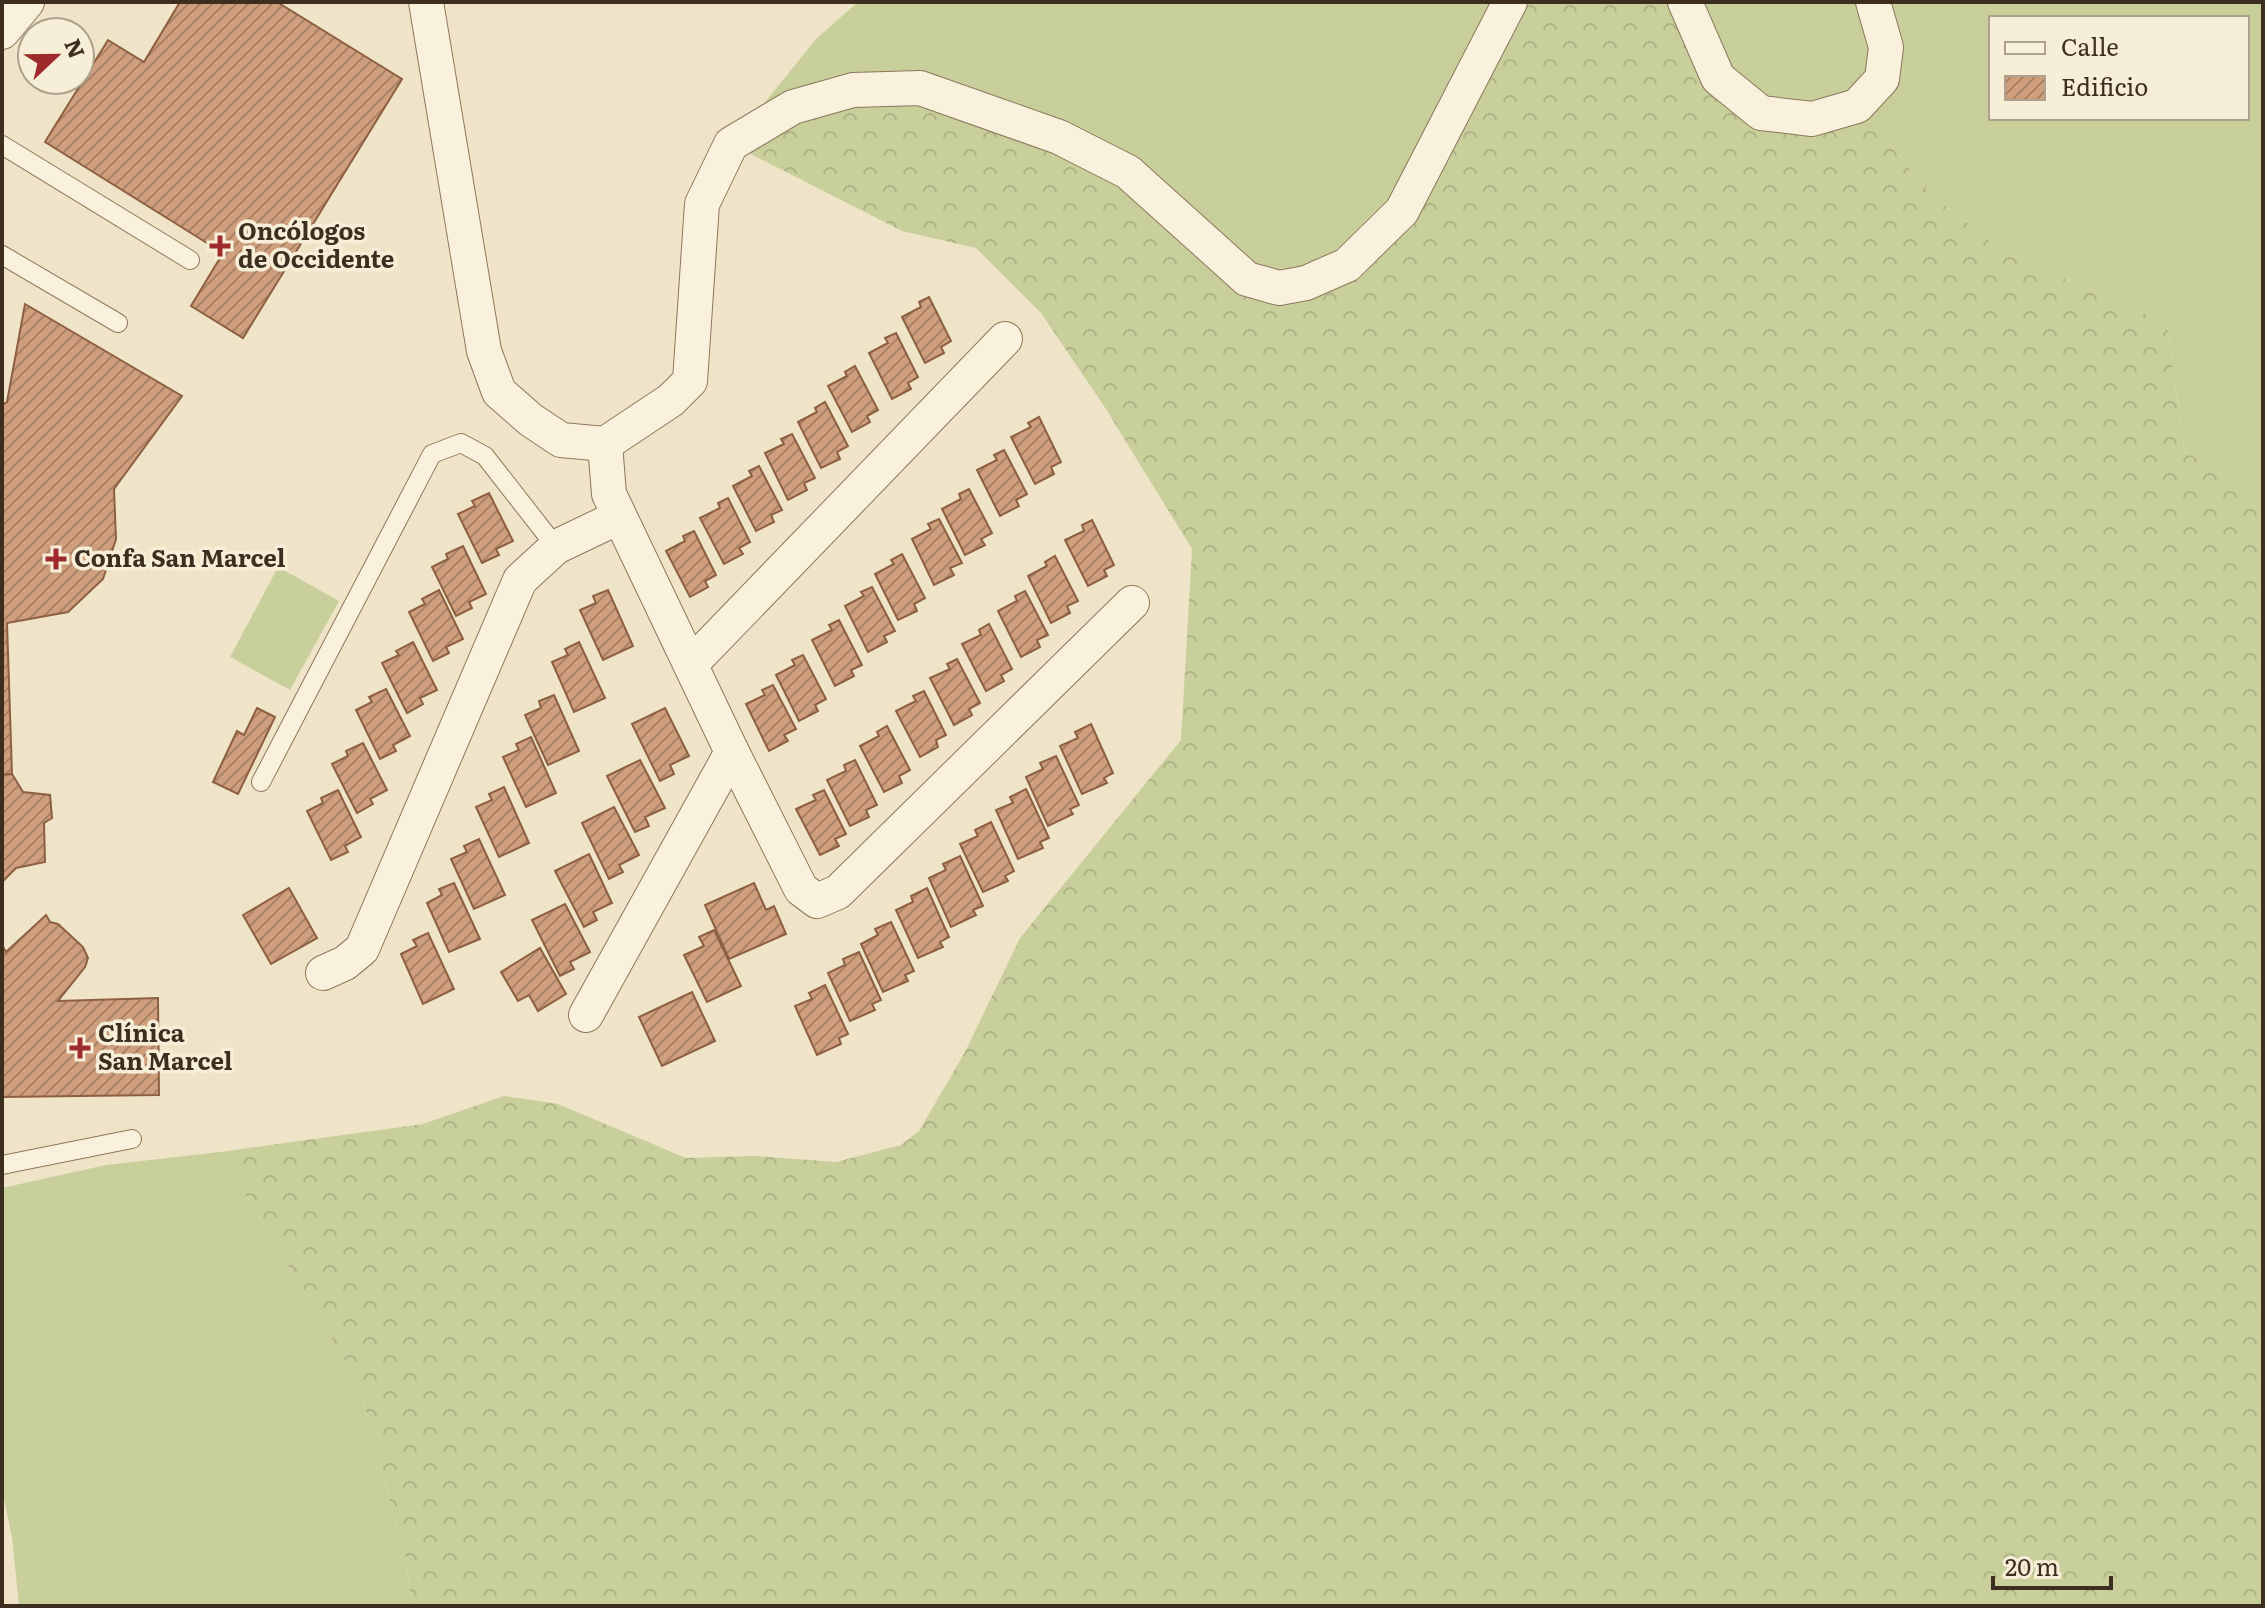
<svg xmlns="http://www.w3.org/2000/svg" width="2265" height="1608" font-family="Literata,serif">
  <defs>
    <pattern id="forest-crowns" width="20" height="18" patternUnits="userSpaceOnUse" patternTransform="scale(2)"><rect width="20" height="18" fill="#c9cf9b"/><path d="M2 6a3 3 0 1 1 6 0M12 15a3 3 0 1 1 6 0" fill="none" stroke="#aeb285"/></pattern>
    <pattern id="building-hatch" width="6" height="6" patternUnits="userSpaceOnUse" patternTransform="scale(2)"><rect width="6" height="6" fill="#cf9f7d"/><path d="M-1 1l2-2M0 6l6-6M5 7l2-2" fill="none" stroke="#a98266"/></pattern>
  </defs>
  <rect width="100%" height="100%" fill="#f0e4c8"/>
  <g fill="#c9cf9b" fill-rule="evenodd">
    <polygon points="858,2 1510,2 1402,211 1306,283 731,144 817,38"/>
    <path d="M1685,2H2263V501L2184,451L2167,324L2004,252L1933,196L1857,106L1761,113ZM1991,18H2247V118H1991Z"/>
    <polygon points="278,567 339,601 290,690 230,657"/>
    <polygon points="220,1152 358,1382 406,1560 412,1606 19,1606 12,1537 2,1490 2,1188 106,1165"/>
  </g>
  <polygon fill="url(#forest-crowns)" points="1510,2 1685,2 1761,113 1857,106 1933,196 2004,252 2167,324 2184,451 2263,501 2263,1606 412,1606 406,1560 358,1382 220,1152 423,1124 504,1096 558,1104 686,1158 754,1156 836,1162 901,1145 919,1131 965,1052 1020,938 1181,740 1192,549 1104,406 1041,313 976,248 902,231 731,144 793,107 920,88 1128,172 1247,279 1306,283 1402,211"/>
  <g fill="url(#building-hatch)" stroke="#8d5f41" stroke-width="2">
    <polygon points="180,2 277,2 402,79 243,338 191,306 223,253 45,142 108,40 144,62"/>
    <polygon points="929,297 951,341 941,347 944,353 925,363 902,317 921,307 919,302"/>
    <polygon points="25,304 182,396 114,489 116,539 103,579 68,612 7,623 12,774 2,775 2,405 7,402"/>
    <polygon points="896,333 918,377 908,383 911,389 892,399 869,353 888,343 885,338"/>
    <polygon points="855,366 878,410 867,416 870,422 852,432 828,386 847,376 845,372"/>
    <polygon points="825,402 848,446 837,452 840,459 821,468 798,422 817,412 815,408"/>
    <polygon points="1039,417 1061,462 1051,467 1054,474 1035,484 1011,437 1031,427 1028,423"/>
    <polygon points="792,434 815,478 804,483 807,490 788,500 765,453 784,444 781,439"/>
    <polygon points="1004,450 1027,494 1016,500 1019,506 1000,516 977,470 997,460 994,455"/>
    <polygon points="759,466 782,510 771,515 774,522 756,531 733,486 752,476 749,471"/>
    <polygon points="969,489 992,533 981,539 985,545 965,555 942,509 961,499 959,494"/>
    <polygon points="489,493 513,541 496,549 499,555 482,563 458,514 475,506 472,501"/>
    <polygon points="728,498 750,542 739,548 743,554 724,564 700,518 720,508 718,503"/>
    <polygon points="939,519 962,563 950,568 954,575 934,585 912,539 931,529 928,524"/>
    <polygon points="1092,520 1114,565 1104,570 1107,576 1088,586 1065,540 1084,531 1082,525"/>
    <polygon points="694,531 716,575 705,581 708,587 690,597 666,551 685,541 683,536"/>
    <polygon points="463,546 486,594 469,602 472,608 456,616 432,567 448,559 446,554"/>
    <polygon points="902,554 925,598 914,604 917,611 898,620 875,574 894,564 891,560"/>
    <polygon points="1055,556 1078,601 1067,606 1070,613 1051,623 1028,576 1047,566 1045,562"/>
    <polygon points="872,587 895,631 884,636 887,642 868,652 845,606 864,596 861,592"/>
    <polygon points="439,590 463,639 446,647 449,653 433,661 409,612 425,604 422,599"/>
    <polygon points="608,590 633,646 603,660 580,610 596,603 593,596"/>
    <polygon points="1025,591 1048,635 1037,640 1040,647 1021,657 998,611 1017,601 1015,596"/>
    <polygon points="839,620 862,665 851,670 854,676 835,686 812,640 832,630 829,625"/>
    <polygon points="989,624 1012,669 1001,675 1004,681 986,691 962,644 981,635 979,630"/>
    <polygon points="413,642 437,690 420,698 423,704 407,713 382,663 399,655 396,651"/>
    <polygon points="579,642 605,698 574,712 552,662 568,655 565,649"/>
    <polygon points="803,655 826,699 815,705 818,711 799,721 776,675 795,665 792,660"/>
    <polygon points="957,659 980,703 969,709 972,715 954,725 930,678 950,669 947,664"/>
    <polygon points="773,685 796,729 784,735 788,741 769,751 746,704 765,695 762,690"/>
    <polygon points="386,689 410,736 393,745 396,751 380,759 356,710 372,702 369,697"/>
    <polygon points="924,691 946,735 936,740 938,747 920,757 896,711 916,701 913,696"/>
    <polygon points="554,695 579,751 548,765 525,715 541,708 539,701"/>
    <polygon points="257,708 275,717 238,794 213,782 237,731 244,735"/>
    <polygon points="665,708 689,756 670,765 674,774 660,781 632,724"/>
    <polygon points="1091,724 1113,773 1104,778 1107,783 1082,794 1060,746 1078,738 1075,732"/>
    <polygon points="887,726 910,770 899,776 902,783 884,792 860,746 879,736 877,732"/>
    <polygon points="531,737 556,793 526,807 503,757 519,750 516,744"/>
    <polygon points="363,743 387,790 370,799 373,804 357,813 332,764 348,756 346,751"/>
    <polygon points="1056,756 1079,805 1070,809 1073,814 1048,826 1026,777 1043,769 1040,763"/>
    <polygon points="640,760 665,808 645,817 649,826 635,832 607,776"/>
    <polygon points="855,760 877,805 866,810 869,817 850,826 827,780 846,771 844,765"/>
    <polygon points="12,774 23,792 50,795 52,818 44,823 45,862 16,868 2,882 2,775"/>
    <polygon points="504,787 529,843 499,857 476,807 492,800 489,794"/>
    <polygon points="1026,789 1049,838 1040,842 1043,848 1018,859 996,810 1013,803 1010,797"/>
    <polygon points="338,790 361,837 345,846 348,852 331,860 307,811 323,803 321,798"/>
    <polygon points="824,790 846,834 835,839 839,846 820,855 796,809 816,800 813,795"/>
    <polygon points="614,807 639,855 619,865 623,872 609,879 582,823"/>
    <polygon points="991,822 1014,871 1005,876 1008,881 983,892 960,844 978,836 975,830"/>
    <polygon points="479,839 505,895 474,909 451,859 467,852 464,846"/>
    <polygon points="589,854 612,903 593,912 597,920 584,927 555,871"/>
    <polygon points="960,856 983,906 973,910 976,915 951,927 929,878 946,870 943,864"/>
    <polygon points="454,883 480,939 449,952 427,903 442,895 439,889"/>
    <polygon points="754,883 766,910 774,906 786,934 729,959 705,905"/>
    <polygon points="289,888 317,938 271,964 243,915"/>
    <polygon points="927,888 949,937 940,942 943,947 918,958 896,910 913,902 911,896"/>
    <polygon points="565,904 590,952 570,962 574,969 560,976 532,920"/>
    <polygon points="46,915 50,922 58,924 83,947 88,958 85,967 58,1001 158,998 159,1095 2,1097 2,945 6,952"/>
    <polygon points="891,922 914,971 905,975 908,981 883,992 861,944 878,935 875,929"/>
    <polygon points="714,930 741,986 707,1002 684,955 704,946 699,937"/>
    <polygon points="428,933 454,989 423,1004 401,954 417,946 413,940"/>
    <polygon points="540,948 566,994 538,1011 529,995 518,1001 501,972"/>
    <polygon points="859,952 881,1000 872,1004 875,1010 850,1021 828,973 845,965 843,959"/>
    <polygon points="825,985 848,1034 839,1038 841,1044 817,1055 795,1006 812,999 809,993"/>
    <polygon points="692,992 715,1041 662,1066 639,1017"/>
  </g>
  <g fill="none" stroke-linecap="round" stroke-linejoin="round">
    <g stroke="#8d765c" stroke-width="20">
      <g id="service">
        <polyline points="2,145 190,260"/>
        <polyline points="2,255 118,323"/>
        <polyline points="261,782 432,454 461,443 485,456 556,547"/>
        <polyline points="2,1165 132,1139"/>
      </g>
    </g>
    <g stroke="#8d765c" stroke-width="36">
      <g id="minor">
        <polyline points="426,2 484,351 499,392 531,420 561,440 605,444 671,400 690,381 702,204 731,144 793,107 853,90 920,88 1059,137 1128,172 1247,279 1279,288 1306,283 1347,265 1402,211 1510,2"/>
        <polyline points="1685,2 1718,78 1761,113 1812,119 1857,106 1882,79 1886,47 1873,2"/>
        <polyline points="2,32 27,2"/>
        <polyline points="605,444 609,494 732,752 801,889 817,901 838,892 1132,603"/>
        <polyline points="691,664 1005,339"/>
        <polyline points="323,973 345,963 362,949 520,580 556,547 619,517"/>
        <polyline points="586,1015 732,752"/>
      </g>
    </g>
    <use href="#service" stroke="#faf1dc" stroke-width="18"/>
    <use href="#minor" stroke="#faf1dc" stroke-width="34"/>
  </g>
  <g fill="#9e2a2b" stroke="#f7eed8" stroke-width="3">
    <path d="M216 234h8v8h8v8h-8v8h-8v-8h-8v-8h8z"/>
    <path d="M52 547h8v8h8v8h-8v8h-8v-8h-8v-8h8z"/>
    <path d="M76 1036h8v8h8v8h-8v8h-8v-8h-8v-8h8z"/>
  </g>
  <g text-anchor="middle" stroke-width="7" stroke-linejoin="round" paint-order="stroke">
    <g font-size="24" font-weight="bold" fill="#3d2e20" stroke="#f7eed8" text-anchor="start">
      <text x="238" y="240">Oncólogos<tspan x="238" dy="28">de Occidente</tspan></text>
      <text x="74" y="567">Confa San Marcel</text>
      <text x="98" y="1042">Clínica<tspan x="98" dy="28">San Marcel</tspan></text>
    </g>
  </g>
  <rect width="2265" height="1608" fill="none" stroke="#3d2e20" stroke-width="8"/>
  <rect x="1989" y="16" width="260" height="104" fill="#f7eed8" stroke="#ada18e" stroke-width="2"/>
  <rect x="2005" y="42" width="40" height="12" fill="#faf1dc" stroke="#ada18e" stroke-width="2"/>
  <text x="2061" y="56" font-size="24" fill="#3d2e20">Calle</text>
  <rect x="2005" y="76" width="40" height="24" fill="url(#building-hatch)" stroke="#ada18e" stroke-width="2"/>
  <text x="2061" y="96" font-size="24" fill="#3d2e20">Edificio</text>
  <g transform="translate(56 56) rotate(68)"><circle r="38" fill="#f7eed8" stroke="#ada18e" stroke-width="2"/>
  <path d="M0-6L14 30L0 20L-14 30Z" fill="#9e2a2b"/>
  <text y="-12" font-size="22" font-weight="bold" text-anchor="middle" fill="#3d2e20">N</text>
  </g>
  <path d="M1993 1576v12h118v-12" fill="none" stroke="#3d2e20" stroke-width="4"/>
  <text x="2005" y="1576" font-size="24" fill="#3d2e20" stroke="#f7eed8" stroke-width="6" paint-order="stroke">20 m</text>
</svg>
